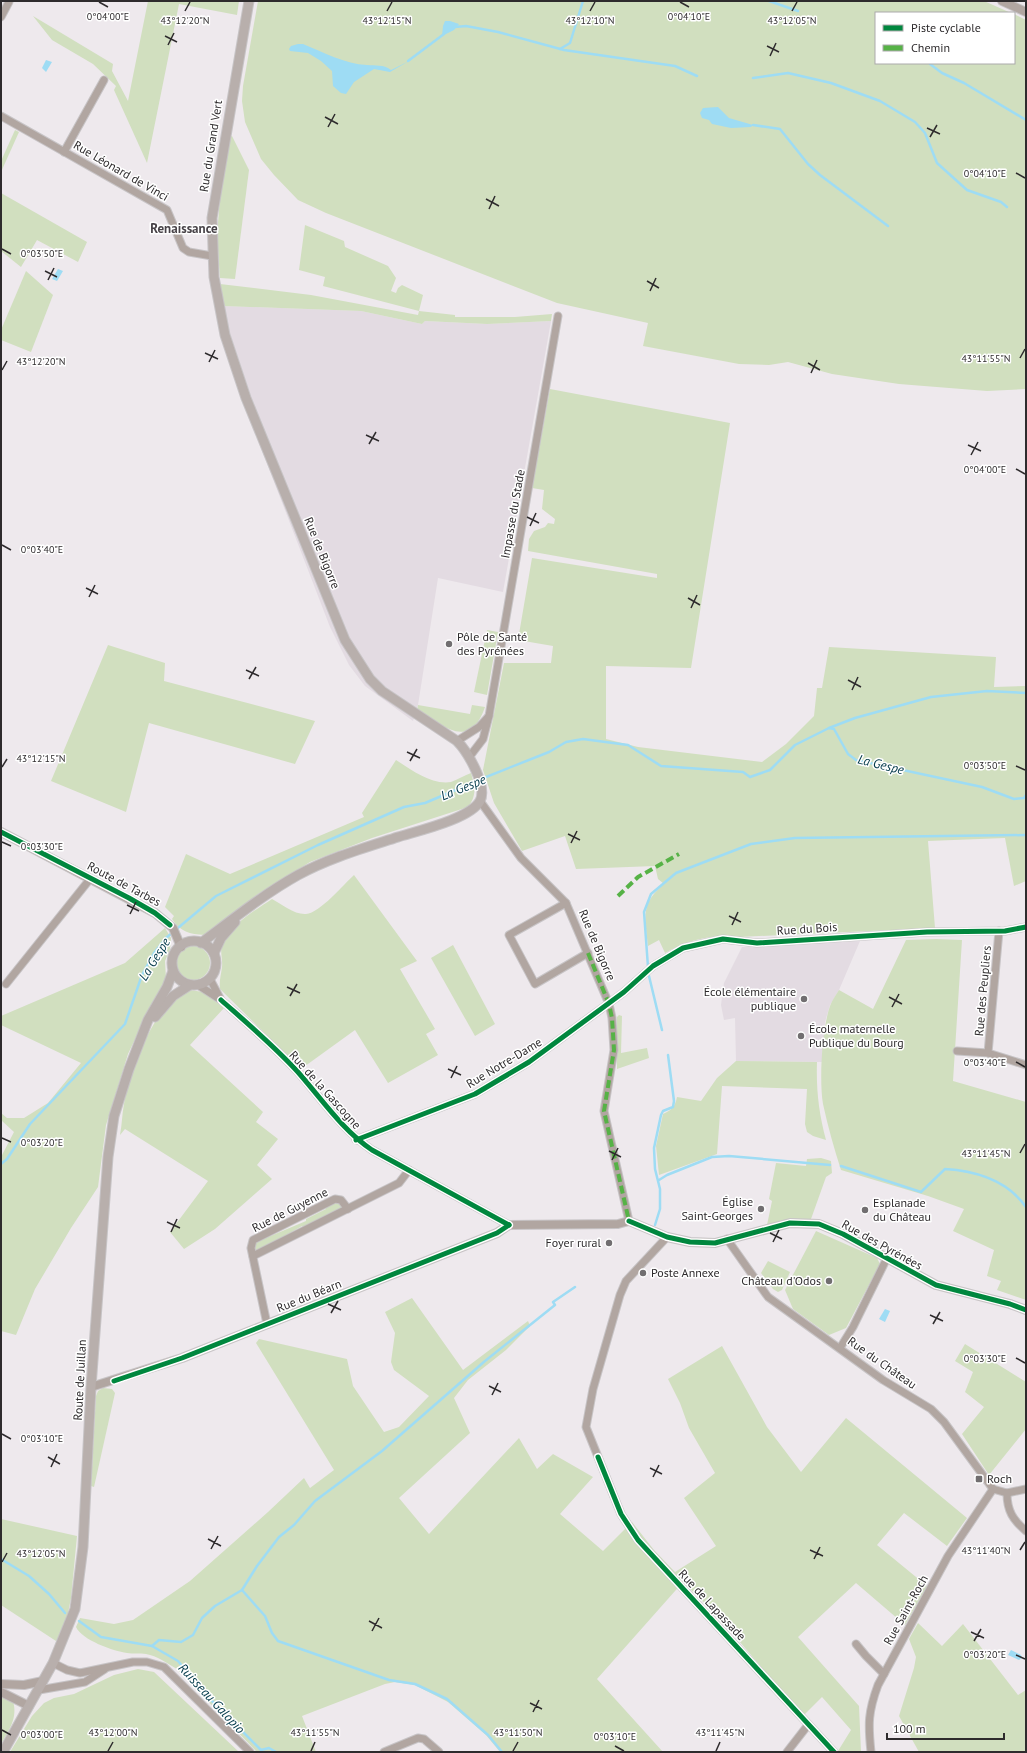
<svg xmlns="http://www.w3.org/2000/svg" width="1027" height="1753" font-family="'PT Sans',sans-serif">
  <rect width="100%" height="100%" fill="#eee9ed"/>
  <g fill="#e3dbe2">
    <polygon points="223,306 361,311 422,324 425,321 487,324 551,321 503,592 438,578 418,705 413,721 365,686 349,665 330,627 237,386"/>
    <polygon points="860,941 839,990 830,1005 825,1022 823,1062 736,1061 735,1018 724,1020 721,1005 724,983 742,947"/>
  </g>
  <g fill="#d1dfbf">
    <polygon points="148,1 239,1 237,15 179,4 147,163 114,90 116,86 93,64 52,40 33,16 113,64 112,71 128,101"/>
    <polygon points="258,1 984,1 1011,13 876,13 876,63 1014,63 1014,14 1026,20 1026,389 987,391 899,384 832,374 788,362 769,365 739,364 643,346 648,323 557,303 326,213 298,200 274,175 261,159 245,122 242,101 243,86"/>
    <polygon points="15,130 19,132 1,172 1,161"/>
    <polygon points="232,136 249,170 235,279 220,278 217,236 221,184 230,137"/>
    <polygon points="1,193 87,242 78,262 37,240 21,267 1,251"/>
    <polygon points="305,225 344,241 345,247 388,266 396,278 391,291 396,293 398,288 402,285 423,295 419,311 455,315 455,317 515,317 552,314 551,321 487,324 425,321 422,324 361,311 223,306 220,284 311,295 418,315 419,311 323,286 325,277 299,270"/>
    <polygon points="26,271 53,295 31,352 1,340 1,330"/>
    <path d="M550,389L730,423L691,668L606,666V739L638,747L762,762L786,744L814,716L817,688H822L829,647L996,657L994,687L1026,686V881L1014,886L1005,838L928,841L935,928L739,937C713,933 688,940 665,953L659,940L648,946C645,917 640,904 664,884L658,879L655,866L576,869L565,836L522,851L494,803L483,770L504,663H551L553,646L518,640L532,558L657,578V574L528,551L529,539L534,531L545,527L548,523L554,524L555,519L542,509L544,490L532,488Z"/>
    <polygon points="487,630 498,632 487,695 474,692"/>
    <polygon points="108,645 165,663 164,681 315,721 295,764 149,723 126,812 51,781"/>
    <path d="M418,705L470,714L472,705L485,707C470,751 443,726 417,710Z"/>
    <path d="M396,760C412,770 431,785 451,782C457,780 465,775 471,773C475,787 477,795 468,807L372,838L310,862L258,894L205,935C189,934 181,932 172,919L174,916L165,907L186,854L230,874L364,817L362,813Z"/>
    <path d="M354,875L417,961L400,969L435,1029L426,1034L438,1055L388,1083L355,1030L301,1069L220,989C219,981 221,975 222,967C223,958 219,951 223,942C230,925 257,909 272,899C281,904 295,915 306,914C320,913 344,884 354,875Z"/>
    <polygon points="165,928 171,938 170,949 165,961 166,979 152,1003 128,1054 106,1125 98,1187 71,1228 35,1289 16,1335 1,1331 1,1157 14,1132 1,1120 1,1113 7,1118 24,1118 48,1103 81,1063 1,1025 1,1016 125,963"/>
    <path d="M936,939L962,940L953,1081L1026,1102V1300L997,1290L1001,1281L987,1276L994,1250L953,1231L964,1209L928,1196L841,1170C834,1148 828,1127 823,1104C819,1080 822,1029 830,1006C832,1000 836,995 839,990L873,1009L906,940Z"/>
    <polygon points="453,945 495,1024 475,1036 431,958"/>
    <circle cx="193" cy="963" r="17"/>
    <path d="M190,990L203,992L224,1008L190,1045L263,1112L256,1122L278,1139L257,1165L272,1179L215,1229L184,1249L170,1232L208,1181L125,1129L120,1135C122,1125 122,1114 124,1104C130,1072 149,1020 174,999C179,995 185,993 190,990Z"/>
    <polygon points="619,1015 622,1016 621,1053 647,1048 649,1058 617,1069 617,1017"/>
    <path d="M736,1061L817,1062C816,1090 819,1114 826,1140L813,1136L807,1132L805,1124L807,1089L722,1086L717,1154L659,1175L656,1146L663,1114C672,1110 675,1107 677,1097L701,1101L717,1078Z"/>
    <polygon points="821,1158 831,1161 832,1173 826,1177 811,1219 767,1225 772,1201 769,1199 776,1163 806,1166 807,1159"/>
    <polygon points="336,1201 342,1204 343,1208 303,1227 302,1226 259,1251 255,1250 254,1243 306,1221 306,1219 326,1209 325,1206"/>
    <polygon points="816,1231 877,1258 880,1264 846,1328 829,1335 793,1309 785,1290"/>
    <polygon points="768,1261 790,1272 782,1290 778,1292 773,1289 761,1273"/>
    <path d="M412,1298L463,1370L528,1321L530,1326L506,1350L468,1380L454,1398L470,1433L399,1498L429,1534L519,1438L537,1469L553,1454L593,1477L560,1514L603,1551L632,1522L654,1550L675,1572L716,1546L684,1498L715,1473L689,1428L680,1403L668,1379L722,1346L767,1427L801,1472L846,1418L967,1518L947,1546L904,1513L877,1545L927,1586L905,1625L856,1583L798,1637L859,1706L861,1752H840L838,1751L851,1730L822,1697L803,1716L716,1614L683,1582L597,1679L663,1752H500L486,1735L448,1702L415,1685L395,1682L385,1684L302,1716L316,1752H257L177,1669C167,1663 157,1656 146,1654C140,1653 133,1654 127,1653C113,1651 82,1640 76,1627L80,1618L114,1624L133,1620L190,1581L268,1512L304,1478L310,1488L334,1470L256,1343L259,1339L347,1359L353,1386L384,1432L399,1427L429,1396L394,1370L391,1362L395,1333L385,1312Z"/>
    <polygon points="965,1344 1026,1382 1026,1429 989,1475 962,1434 984,1407 965,1392 973,1372 955,1361"/>
    <polygon points="103,1388 112,1389 115,1393 94,1487 91,1486 96,1396 98,1391"/>
    <polygon points="1,1519 77,1536 71,1598 65,1628 56,1641 1,1605"/>
    <polygon points="918,1623 942,1646 963,1624 1018,1695 1026,1690 1026,1752 919,1752 899,1716 914,1668 916,1657 909,1639"/>
    <polygon points="138,1669 154,1672 239,1752 10,1752 32,1716 44,1703 54,1698 74,1694 114,1675"/>
    <path d="M1,1695L13,1701C18,1718 9,1730 1,1744Z"/>
  </g>
  <g fill="#9edcf4">
    <polygon points="445,21 450,21 459,24 454,30 442,36 443,26"/>
    <path d="M298,44H303C323,52 345,64 367,65C376,66 383,64 391,70L409,61L390,72L374,69L354,82L346,94L341,93L333,86L332,71L321,61L308,53L290,51L289,49L291,46Z"/>
    <polygon points="46,60 52,62 46,72 42,68"/>
    <polygon points="718,107 729,118 753,125 751,127 731,128 712,124 709,120 702,118 700,113 703,108"/>
    <polygon points="58,269 63,271 57,281 52,279"/>
    <polygon points="885,1309 890,1311 885,1322 879,1319"/>
    <polygon points="1011,1650 1021,1655 1022,1658 1019,1660 1008,1655"/>
  </g>
  <g fill="none" stroke-linecap="round" stroke-linejoin="round">
    <g stroke="#9edcf4" stroke-width="2.5">
      <polyline points="769,1 798,11"/>
      <polyline points="455,27 466,26 498,32 564,50 675,66 697,76"/>
      <polyline points="560,49 570,43 583,1"/>
      <polyline points="408,61 444,34"/>
      <polyline points="930,64 942,73 964,83 1026,120"/>
      <polyline points="753,78 788,73 831,83 880,101 915,122 925,133 937,163 967,190 1001,202 1007,207"/>
      <polyline points="753,125 780,129 808,164 820,175 888,226"/>
      <polyline points="829,728 855,718 931,697 987,691 1026,693"/>
      <polyline points="481,779 549,752 566,742 583,739 628,745 661,766 743,772 750,777 770,770 795,745 829,728 834,729 848,754 856,760 982,787 1014,799 1024,798 1026,795"/>
      <polyline points="648,967 644,912 651,894 676,873 751,844 795,838 1026,835"/>
      <polyline points="649,976 662,1030"/>
      <polyline points="1,1164 7,1159 30,1124 125,1024 142,975 154,953 166,938 216,896 318,845 404,807 425,803 477,781"/>
      <path d="M841,1166L921,1192L945,1169C977,1171 1007,1180 1026,1207"/>
      <polyline points="659,1180 667,1175 712,1157 729,1156 830,1165"/>
      <polyline points="655,1225 660,1209 660,1189 655,1169 654,1148 661,1115 663,1111 673,1107 674,1101 668,1055"/>
      <polyline points="1,1559 29,1576 49,1594 65,1613"/>
      <polyline points="242,1590 265,1616 272,1633 278,1641 389,1680 415,1684 447,1699 488,1735 502,1752"/>
      <polyline points="79,1621 101,1637 152,1646 178,1661 210,1699 261,1750 269,1748 276,1752"/>
      <polyline points="152,1646 159,1640 181,1642 193,1635 202,1618 215,1606 242,1590 257,1566 279,1537 294,1525 315,1501 382,1451 485,1361 555,1305 553,1302 575,1287"/>
    </g>
    <g stroke="#c7c4c6" stroke-width="9">
      <g id="minor">
        <polyline points="1,17 9,2"/>
        <polyline points="1,116 167,210 183,248 189,252 212,256"/>
        <polyline points="64,152 104,80"/>
        <polyline points="489,716 558,316"/>
        <polyline points="457,741 479,727 489,716 483,739 470,756"/>
        <polyline points="480,801 521,858 566,903 609,1004 612,1018 614,1050 604,1111 629,1221"/>
        <polyline points="566,903 509,935 535,984 588,953"/>
        <polyline points="999,931 988,1053 1026,1065"/>
        <polyline points="6,984 90,879"/>
        <polyline points="198,985 221,1000 210,979"/>
        <path d="M221,1000C247,1023 273,1045 297,1071C321,1098 342,1130 372,1150L509,1225"/>
        <polyline points="957,1051 988,1053"/>
        <polyline points="356,1140 475,1094 529,1062 624,992 653,966 683,948 723,939 757,943 927,932 1005,931 1026,927"/>
        <polyline points="667,1237 626,1281 620,1295 593,1389 586,1427 621,1514 638,1540 834,1752"/>
        <polyline points="727,1239 768,1297 883,1380 931,1409 944,1422 993,1489 1007,1493 1026,1489"/>
        <polyline points="253,1256 399,1183 409,1170"/>
        <polyline points="267,1324 251,1248 253,1240 335,1199 341,1200 348,1209"/>
        <polyline points="840,1348 853,1327 887,1258"/>
        <path d="M1007,1493C1007,1511 1013,1520 1026,1531"/>
        <polyline points="856,1644 866,1656 884,1674"/>
        <polyline points="53,1663 67,1670 80,1673 133,1662 147,1662 164,1667 250,1752"/>
        <polyline points="39,1690 85,1682 105,1669"/>
        <polyline points="384,1752 418,1738 424,1739 439,1752"/>
        <polyline points="787,1752 808,1725"/>
        <path d="M871,1752C868,1724 868,1712 878,1685L948,1556L993,1489"/>
      </g>
    </g>
    <g stroke="#c7c4c6" stroke-width="10">
      <g id="tertiary">
        <polyline points="1002,1 1026,12"/>
        <polyline points="1,832 155,913 173,928 181,947"/>
        <polyline points="91,1387 182,1358 497,1233 509,1225 618,1224 629,1221 667,1237 690,1242 715,1243 790,1223 819,1224 843,1234 936,1285 1010,1304 1026,1310"/>
        <polyline points="1,1684 24,1685 43,1681"/>
        <polyline points="1,1692 29,1706"/>
      </g>
    </g>
    <g stroke="#c7c4c6" stroke-width="11">
      <g id="secondary">
        <circle cx="194" cy="963" r="22"/>
        <path d="M201,943C233,919 264,894 298,875C329,858 364,848 398,837C417,831 470,819 480,801C488,786 467,751 457,741L382,691L370,679L345,640L246,398L225,335L214,277L212,218L249,1"/>
        <polyline points="214,953 221,938 235,922"/>
        <polyline points="155,1017 173,996 190,985"/>
        <polyline points="3,1752 53,1663 75,1609 83,1547 91,1387 108,1157 114,1116 129,1069 148,1020 167,987 173,971"/>
      </g>
    </g>
    <use href="#minor" stroke="#b1a6a1" stroke-width="7"/>
    <use href="#tertiary" stroke="#b1a6a1" stroke-width="8"/>
    <use href="#secondary" stroke="#b8afac" stroke-width="9"/>
    <g stroke="#56b246" stroke-width="4" stroke-dasharray="8 4" stroke-linecap="butt">
      <polyline points="618,896 638,877 679,854"/>
      <polyline points="588,953 609,1004 612,1018 614,1050 604,1111 629,1221"/>
    </g>
    <g stroke="#fff" stroke-width="8">
      <g id="cycleway">
        <polyline points="1,832 129,898 155,913 170,925"/>
        <path d="M221,1000C247,1023 273,1045 297,1071C321,1098 342,1130 372,1150L509,1225"/>
        <polyline points="356,1140 475,1094 529,1062 624,992 653,966 683,948 723,939 757,943 927,932 1005,931 1026,927"/>
        <polyline points="629,1221 667,1237 690,1242 715,1243 790,1223 819,1224 843,1234 936,1285 1010,1304 1026,1310"/>
        <polyline points="114,1381 182,1358 497,1233 509,1225"/>
        <polyline points="598,1457 621,1514 638,1540 834,1752"/>
      </g>
    </g>
    <use href="#cycleway" stroke="#00873e" stroke-width="5"/>
  </g>
  <path fill="none" stroke="#2e2b2d" stroke-width="1.5" d="M99,2L108,7M680,2L689,7M185,11L190,2M387,11L392,2M590,11L595,2M792,11L797,2M165,36L177,42M168,45L174,33M767,46L779,52M770,56L776,43M325,117L338,124M328,127L335,114M927,128L940,134M930,137L937,125M1016,173L1025,178M486,199L499,206M489,209L495,196M2,249L11,254M45,271L57,277M48,280L54,268M647,281L659,288M650,291L656,278M205,353L218,359M1020,358L1025,349M209,362L215,350M808,363L820,370M2,370L7,361M811,373L817,360M366,435L379,441M369,444L376,432M968,445L981,451M971,455L978,442M1016,469L1025,474M527,517L539,523M530,526L536,513M2,545L11,550M86,588L98,594M89,597L95,585M688,598L700,605M691,608L697,595M246,670L259,676M249,679L256,667M848,680L861,687M852,690L858,677M407,752L420,758M410,761L417,749M1016,766L1025,770M2,767L7,759M568,834L580,840M2,842L11,846M571,843L577,831M127,905L139,911M130,914L136,902M729,916L741,922M732,925L738,912M287,987L300,993M290,996L297,984M889,997L902,1004M892,1007L899,994M1016,1062L1025,1067M448,1069L461,1075M451,1078L457,1066M2,1138L11,1142M609,1151L621,1157M1020,1153L1025,1144M612,1160L618,1148M167,1222L180,1228M171,1232L177,1219M770,1233L782,1239M773,1242L779,1230M328,1304L341,1310M331,1313L338,1301M930,1315L943,1321M933,1324L940,1312M1016,1358L1025,1363M489,1386L501,1392M492,1395L498,1383M2,1434L11,1439M48,1457L60,1464M51,1467L57,1454M650,1468L662,1474M653,1477L659,1465M208,1539L221,1546M211,1549L218,1536M810,1550L823,1556M1020,1550L1025,1542M814,1559L820,1547M2,1562L7,1553M369,1621L382,1628M372,1631L379,1618M971,1632L984,1638M974,1641L981,1629M1016,1655L1025,1659M530,1703L542,1709M533,1712L539,1700M2,1730L11,1735M615,1746L624,1751M108,1751L113,1742M311,1751L315,1742M513,1751L518,1742M716,1751L720,1742"/>
  <g fill="#716e70" stroke="#fff" stroke-width="1.5">
    <circle cx="449" cy="644" r="4"/>
    <circle cx="804" cy="999" r="4"/>
    <circle cx="801" cy="1036" r="4"/>
    <circle cx="761" cy="1209" r="4"/>
    <circle cx="865" cy="1210" r="4"/>
    <circle cx="609" cy="1243" r="4"/>
    <circle cx="643" cy="1273" r="4"/>
    <circle cx="829" cy="1281" r="4"/>
    <rect x="975" y="1475" width="8" height="8" rx="2"/>
  </g>
  <g text-anchor="middle" stroke-width="3" stroke-linejoin="round" paint-order="stroke">
    <g font-size="12" fill="#2e2b2d" stroke="#fff">
      <text transform="translate(211 146) rotate(-81)" y="4">Rue du Grand Vert</text>
      <text transform="translate(121 171) rotate(30)" y="4">Rue Léonard de Vinci</text>
      <text transform="translate(513 514) rotate(-80)" y="4">Impasse du Stade</text>
      <text transform="translate(322 553) rotate(68)" y="4">Rue de Bigorre</text>
      <text transform="translate(124 884) rotate(28)" y="4">Route de Tarbes</text>
      <text transform="translate(807 929) rotate(-4)" y="4">Rue du Bois</text>
      <text transform="translate(597 945) rotate(67)" y="4">Rue de Bigorre</text>
      <text transform="translate(983 991) rotate(-85)" y="4">Rue des Peupliers</text>
      <text transform="translate(504 1063) rotate(-31)" y="4">Rue Notre-Dame</text>
      <text transform="translate(325 1090) rotate(48)" y="4">Rue de la Gascogne</text>
      <text transform="translate(290 1210) rotate(-27)" y="4">Rue de Guyenne</text>
      <text transform="translate(882 1245) rotate(29)" y="4">Rue des Pyrénées</text>
      <text transform="translate(309 1296) rotate(-22)" y="4">Rue du Béarn</text>
      <text transform="translate(882 1363) rotate(35)" y="4">Rue du Château</text>
      <text transform="translate(80 1380) rotate(-87)" y="4">Route de Juillan</text>
      <text transform="translate(712 1605) rotate(47)" y="4">Rue de Lapassade</text>
      <text transform="translate(906 1610) rotate(-61)" y="4">Rue Saint-Roch</text>
    </g>
    <g font-size="12" fill="#2e2b2d" stroke="#fff" text-anchor="start">
      <text x="457" y="641">Pôle de Santé<tspan x="457" dy="14">des Pyrénées</tspan></text>
      <text x="796" y="996" text-anchor="end">École élémentaire<tspan x="796" dy="14">publique</tspan></text>
      <text x="809" y="1033">École maternelle<tspan x="809" dy="14">Publique du Bourg</tspan></text>
      <text x="753" y="1206" text-anchor="end">Église<tspan x="753" dy="14">Saint-Georges</tspan></text>
      <text x="873" y="1207">Esplanade<tspan x="873" dy="14">du Château</tspan></text>
      <text x="601" y="1247" text-anchor="end">Foyer rural</text>
      <text x="651" y="1277">Poste Annexe</text>
      <text x="821" y="1285" text-anchor="end">Château d'Odos</text>
      <text x="987" y="1483">Roch</text>
    </g>
    <g font-size="13" font-weight="bold" fill="#474247" stroke="#fff">
      <text x="184" y="233">Renaissance</text>
    </g>
    <g font-size="13" font-style="italic" fill="#003849" stroke="#fff">
      <text transform="translate(881 764) rotate(14)" y="5">La Gespe</text>
      <text transform="translate(463 787) rotate(-22)" y="5">La Gespe</text>
      <text transform="translate(154 959) rotate(-58)" y="5">La Gespe</text>
      <text transform="translate(212 1698) rotate(47)" y="5">Ruisseau Galopio</text>
    </g>
  </g>
  <g font-size="10" text-anchor="middle" fill="#2e2b2d" stroke="#fff" stroke-width="3" stroke-linejoin="round" paint-order="stroke">
    <text x="108" y="20">0°04'00"E</text>
    <text x="689" y="20">0°04'10"E</text>
    <text x="185" y="24">43°12'20"N</text>
    <text x="387" y="24">43°12'15"N</text>
    <text x="590" y="24">43°12'10"N</text>
    <text x="792" y="24">43°12'05"N</text>
    <text x="985" y="177">0°04'10"E</text>
    <text x="42" y="257">0°03'50"E</text>
    <text x="986" y="362">43°11'55"N</text>
    <text x="41" y="365">43°12'20"N</text>
    <text x="985" y="473">0°04'00"E</text>
    <text x="42" y="553">0°03'40"E</text>
    <text x="41" y="762">43°12'15"N</text>
    <text x="985" y="769">0°03'50"E</text>
    <text x="42" y="850">0°03'30"E</text>
    <text x="985" y="1066">0°03'40"E</text>
    <text x="42" y="1146">0°03'20"E</text>
    <text x="986" y="1157">43°11'45"N</text>
    <text x="985" y="1362">0°03'30"E</text>
    <text x="42" y="1442">0°03'10"E</text>
    <text x="986" y="1554">43°11'40"N</text>
    <text x="41" y="1557">43°12'05"N</text>
    <text x="985" y="1658">0°03'20"E</text>
    <text x="113" y="1736">43°12'00"N</text>
    <text x="315" y="1736">43°11'55"N</text>
    <text x="518" y="1736">43°11'50"N</text>
    <text x="720" y="1736">43°11'45"N</text>
    <text x="42" y="1738">0°03'00"E</text>
    <text x="615" y="1740">0°03'10"E</text>
  </g>
  <rect width="1027" height="1753" fill="none" stroke="#2e2b2d" stroke-width="4"/>
  <rect x="875" y="12" width="140" height="52" fill="#ffffff" stroke="#abaaab"/>
  <rect x="883" y="25" width="20" height="6" fill="#00873e" stroke="#abaaab"/>
  <text x="911" y="32" font-size="12" fill="#2e2b2d">Piste cyclable</text>
  <rect x="883" y="45" width="20" height="6" fill="#56b246" stroke="#abaaab"/>
  <text x="911" y="52" font-size="12" fill="#2e2b2d">Chemin</text>
  <path d="M887 1733v6h117v-6" fill="none" stroke="#2e2b2d" stroke-width="2"/>
  <text x="893" y="1733" font-size="12" fill="#2e2b2d" stroke="#ffffff" stroke-width="3" paint-order="stroke">100 m</text>
</svg>
